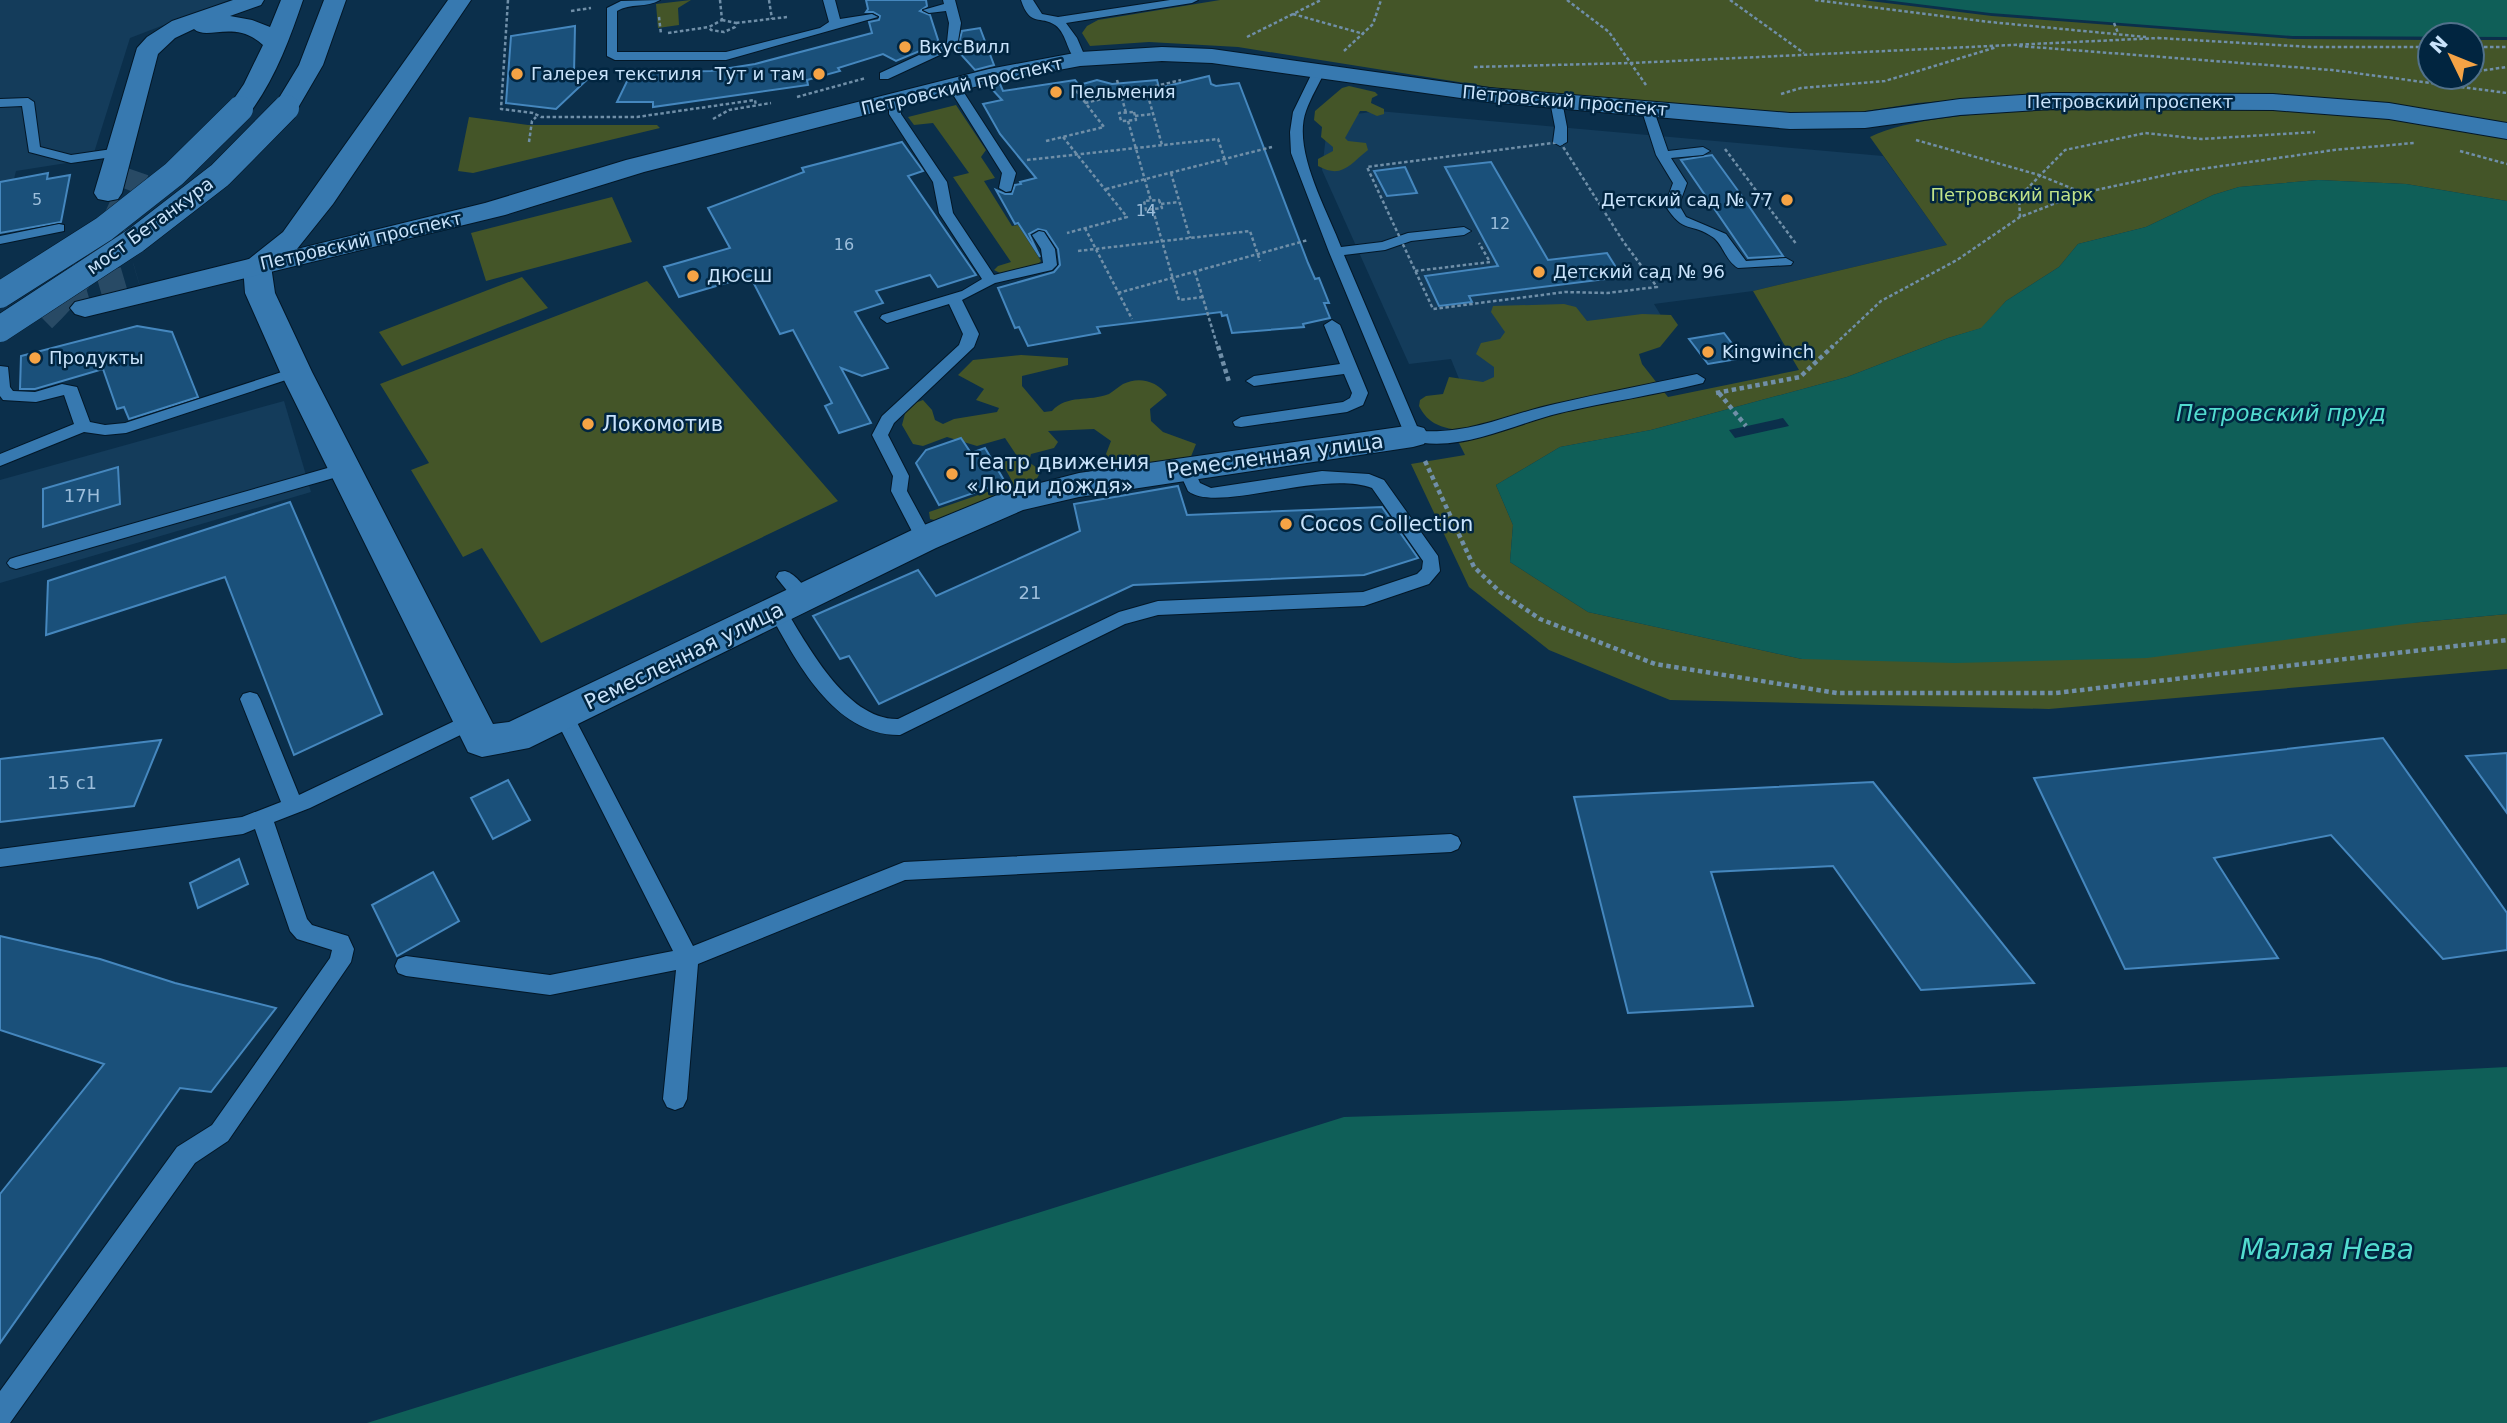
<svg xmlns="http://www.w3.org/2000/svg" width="2507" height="1423" font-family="'DejaVu Sans',sans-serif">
  <rect width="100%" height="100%" fill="#0b2f4b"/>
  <g fill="#143c5b">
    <polygon points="0,0 229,0 130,38 92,159 16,171 0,235"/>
    <polygon points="1378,111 1883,156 1947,245 1753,291 1654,304 1671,332 1464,391 1451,359 1409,364 1322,170 1328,118"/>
    <polygon points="284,401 311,492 0,583 0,480"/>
  </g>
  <g fill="#445528">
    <polygon points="691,0 678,8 679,25 658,28 656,4"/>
    <polygon points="1220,0 1862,0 1992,16 2294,39 2430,40 2430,77 2472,77 2472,40 2507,40 2507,127 2351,101 2295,95 2058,92 1918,103 1859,112 1807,113 1714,108 1528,93 1238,47 1149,42 1090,46 1082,33 1087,26 1098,20"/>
    <path d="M1349,86L1375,92L1378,95L1372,98L1371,103L1384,109V114L1377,116L1366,111H1360L1345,138L1348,141L1366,143L1368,150C1349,165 1342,179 1318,166V159L1333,151V147L1321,137L1322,127L1314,120L1315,111L1342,88Z"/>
    <polygon points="956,105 986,150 981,157 995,178 984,181 1012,226 1018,225 1041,261 1038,264 1000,273 994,270 998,266 1011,262 953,177 969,173 933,123 914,125 908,117"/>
    <path d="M2063,107L2343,110L2507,136V201L2406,184L2318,180L2239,187L2213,195L2146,227L2078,244L2059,267L2006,301L1982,328L1948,338L1847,377L1651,430L1560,447L1496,485L1513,525L1510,562L1588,612L1802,659L2421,622L2507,614V669L2049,709L1670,700L1549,650L1469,587L1411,464L1465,455L1452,429C1436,426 1427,421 1419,406L1420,400L1426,396L1443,394L1449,377L1483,382L1494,377V367L1476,354L1481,343L1500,339L1505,332L1491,312L1493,306L1564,304L1576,307L1587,321L1642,314L1671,315L1678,325L1660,347L1639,354L1642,364L1668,397L1799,370L1753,291L1947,245L1870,137C1913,115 2012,112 2063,107Z"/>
    <polygon points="469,117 528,125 657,125 660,128 473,173 458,171"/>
    <polygon points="612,197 632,242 486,281 471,233"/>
    <polygon points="522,277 548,308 402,366 379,332"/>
    <polygon points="647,281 838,501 541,643 482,548 463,557 411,470 429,463 380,384"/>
    <path d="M1021,355L1068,358V365L1022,376V386L1044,412L1052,411C1067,394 1089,402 1109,394C1114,391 1118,387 1123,384C1139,376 1157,381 1167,395L1150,409L1151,421L1163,432L1196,444L1190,459L1116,467L1106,454L1111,441L1094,429L1048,431L1058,442L1054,448L1031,454L1029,462L1041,471L1035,482L943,522L930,519L929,512L1013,483L1002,463L1017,456L1005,438L977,446L947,437L923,446L913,444L902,425L907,406L923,400L932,410L935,420L943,424L954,419L997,412L999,408L976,400L984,389L958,375L973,360Z"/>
  </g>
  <g fill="#0f5f58">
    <polygon points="1885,0 2507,0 2507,37 2292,36 1990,13"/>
    <polygon points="2318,180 2406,184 2507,201 2507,614 2421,622 2147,658 1955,663 1802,659 1588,612 1510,562 1513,525 1496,485 1560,447 1651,430 1847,377 1948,338 1981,328 2006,301 2059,267 2078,244 2146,227 2213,195 2239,187"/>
    <polygon points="2507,1067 2507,1423 367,1423 1344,1117 1840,1101"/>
  </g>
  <polygon fill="#0b2f4b" points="1783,418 1789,426 1735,438 1729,430"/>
  <g fill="#1a507a" stroke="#4587be" stroke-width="2">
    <polygon points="866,0 926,0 927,6 920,11 930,15 939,43 896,61 883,54 838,68 840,71 807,80 808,85 653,107 653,102 617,102 631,73 711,71 755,64 872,33 869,22 879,20 880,16 873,12 866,12 868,9"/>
    <polygon points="575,26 574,74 593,74 556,109 506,103 511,36"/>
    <polygon points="980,28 994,65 975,70 957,50 962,31"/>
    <polygon points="1209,76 1211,84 1216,86 1239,83 1308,263 1315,279 1319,278 1329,303 1324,303 1330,318 1303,324 1304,327 1232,333 1227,315 1222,316 1221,312 1097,327 1100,333 1028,346 1019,327 1015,328 998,288 1054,272 1060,265 1058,249 1046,231 1038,229 1029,234 1040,257 1018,223 1015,224 996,190 1005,194 1012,194 1015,185 1021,184 1020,182 1036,178 1000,134 983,104 1002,100 989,86 1000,84 1003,91 1075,80 1079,85 1097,80 1112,84 1157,80 1159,88"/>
    <polygon points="902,142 923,171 908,176 976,275 938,287 930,275 876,291 883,303 855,312 888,368 862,376 841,368 871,423 839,433 825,406 832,403 793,330 780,334 750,276 679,297 664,267 730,248 708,208 804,172 802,168"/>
    <polygon points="1712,155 1744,199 1783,256 1748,258 1681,160"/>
    <polygon points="1491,162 1548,260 1607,253 1622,277 1469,296 1472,302 1439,306 1425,276 1498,266 1445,167"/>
    <polygon points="1405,167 1417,193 1387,196 1374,171"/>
    <polygon points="48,173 47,179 70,175 61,222 0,233 0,182"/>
    <polygon points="137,326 172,332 198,397 129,419 124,407 117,409 103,369 35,389 20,389 21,356"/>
    <polygon points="1724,333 1743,358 1708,364 1689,339"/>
    <polygon points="961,438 971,453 985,448 1005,482 939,505 916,463 926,450"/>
    <polygon points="118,467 120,504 43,527 43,489"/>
    <polygon points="1178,486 1187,515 1382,507 1418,558 1364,575 1133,585 879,704 849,656 840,659 813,616 918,570 936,596 1080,531 1074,504"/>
    <polygon points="290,502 382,714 294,755 225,577 46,635 48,581"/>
    <polygon points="2383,738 2507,913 2507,950 2443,959 2331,835 2214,858 2278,958 2125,969 2034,778"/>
    <polygon points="161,740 134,806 0,822 0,759"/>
    <polygon points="2507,753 2507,813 2466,756"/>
    <polygon points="508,780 530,820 493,839 471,798"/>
    <polygon points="1873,782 2034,983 1921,990 1833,866 1711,872 1753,1006 1628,1013 1574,797"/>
    <polygon points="239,859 248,884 198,908 190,883"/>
    <polygon points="433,872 459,921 397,956 372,905"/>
    <polygon points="0,936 100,959 175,983 276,1008 211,1092 180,1088 0,1343 0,1194 104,1064 0,1030"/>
  </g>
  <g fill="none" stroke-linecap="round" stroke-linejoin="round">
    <g stroke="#284a65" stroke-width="26" stroke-dasharray="26 13" stroke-linecap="butt">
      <polyline points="62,298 137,276"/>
      <path d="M43,319C87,276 116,229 136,171"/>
    </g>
    <g stroke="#031727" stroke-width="2">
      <g id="lane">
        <path d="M660,0C647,8 630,3 617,11V52H726L820,28L829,22L823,0H835L840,19L872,14L878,17L726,60H615L607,56V8L621,1Z"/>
        <polygon points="943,0 955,0 961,23 957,47 888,79 880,79 880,73 947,42 949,23 946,11 929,13 923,10 944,4"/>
        <path d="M1021,0H1033L1042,14L1058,17L1170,0H1198L1192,3L1066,23L1077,38L1086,59L1080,63C1067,57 1068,34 1055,25C1041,15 1030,28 1021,0Z"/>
        <path d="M1319,67L1325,71C1319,84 1311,97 1306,111C1292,150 1327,210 1341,247L1382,242L1408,233L1464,227L1471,231L1464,235L1411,241L1385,250L1344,255L1419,431C1473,434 1505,415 1555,404C1602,393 1650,384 1697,374L1705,379L1703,383C1655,395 1607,402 1560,413C1510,425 1460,454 1407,440L1329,252L1291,153L1290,132L1293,112L1313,71Z"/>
        <polygon points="953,81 959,85 1016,173 1011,191 1006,192 999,188 1002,173 947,85"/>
        <polygon points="895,96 901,100 901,114 947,182 953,213 994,275 1043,263 1041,249 1032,235 1039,231 1044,232 1055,249 1057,265 1052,270 995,283 962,300 979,334 974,347 894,423 888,435 909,476 907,491 933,539 924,545 918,543 891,491 893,476 872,435 882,416 959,345 963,334 949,304 887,323 880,318 882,315 962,291 982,279 939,213 933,182 889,114 889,100"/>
        <polygon points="1556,97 1562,101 1567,127 1567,142 1560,146 1553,142 1555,127 1550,101"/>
        <polygon points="28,98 34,102 40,147 71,155 119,148 126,152 119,156 71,163 29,152 22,106 0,107 0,99"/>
        <path d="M1647,104L1653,108L1668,151L1703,147L1710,151L1703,155L1671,158L1687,183L1679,205L1686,217L1726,234L1746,261L1786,258L1793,262L1791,265L1738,268C1726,261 1724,247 1714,238C1691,221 1684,236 1665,205L1673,183L1656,155L1641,108Z"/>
        <polygon points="59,224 64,225 64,231 0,244 0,236"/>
        <polygon points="1332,320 1340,325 1368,393 1363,405 1347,412 1241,427 1235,426 1233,422 1241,417 1343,402 1350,398 1352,393 1344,374 1254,386 1246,381 1254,376 1340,364 1324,325"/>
        <polygon points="0,366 8,367 10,387 13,391 35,392 62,384 77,387 90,422 105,425 125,423 291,369 301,369 304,372 301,375 126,433 105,435 84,432 0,466 0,454 74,424 64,395 36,402 3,400 0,396"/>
        <polygon points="345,463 351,465 353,469 351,473 16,569 10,567 7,563 10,559 16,557"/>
        <path d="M1186,463L1192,465L1200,483L1211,488L1322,471L1369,474L1384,480L1438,556L1440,571L1429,584L1364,606L1158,615L1125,624L900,735C834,736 796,661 768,610L771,605H783C807,644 846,720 898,719L1119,612L1158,601L1363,592L1417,574L1422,569L1423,561L1372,488C1322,469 1216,514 1188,491L1178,469Z"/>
        <path d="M785,571C796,574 806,588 812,598L809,603H797L776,577L779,572Z"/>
        <polygon points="250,692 257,694 260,699 299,795 465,716 472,713 479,716 482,721 479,726 310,808 274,822 307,919 312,925 348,936 354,949 351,962 228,1141 195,1163 10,1423 0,1423 0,1391 177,1147 212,1125 330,958 332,950 297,939 290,931 255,829 243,834 0,867 0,849 242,817 281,802 240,699 243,694"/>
        <polygon points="563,706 570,709 693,946 904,862 1451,834 1458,837 1461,843 1458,849 1451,852 905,880 698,964 687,1099 683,1107 675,1110 667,1107 663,1099 676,970 550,995 406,976 398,973 395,966 398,959 406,956 550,975 673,951 553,714 556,709"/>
      </g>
    </g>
    <g stroke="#031727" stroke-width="2">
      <polygon id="street" points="257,257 267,260 271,266 275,293 312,372 493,724 509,722 912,530 1002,493 1079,473 1413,425 1424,428 1429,436 1424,444 1413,447 1079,497 1023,510 936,548 529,748 482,757 468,752 280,372 245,293 243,266 247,260"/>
    </g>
    <g stroke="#031727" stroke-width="2">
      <g id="secondary">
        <path d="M233,0H264L261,5L230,16L252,20L270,27L281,0H303C289,41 275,79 249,114L240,117L231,114L227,109L244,84L263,45C235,19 207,41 194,29L175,38L158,54L122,193L118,199L108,201L98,199L94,193L137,48L147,37L172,21Z"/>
        <polygon points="324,0 346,0 323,65 295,113 286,116 277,113 273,108 299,65"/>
        <polygon points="448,0 471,0 333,204 297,249 485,203 626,160 989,69 1080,52 1162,47 1212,49 1489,88 1790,113 1865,112 1960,99 2052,93 2273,94 2389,103 2507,123 2507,139 2389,119 2273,110 2052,109 1960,115 1865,128 1790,129 1489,102 1212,63 1162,61 1080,66 990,83 644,172 505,215 85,317 75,314 70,308 75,302 249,259 283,232"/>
      </g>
    </g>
    <g stroke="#708fa8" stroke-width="2.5" stroke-dasharray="3.5 2.5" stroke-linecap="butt">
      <polyline points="508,0 501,109 533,113 541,117 637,117 755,100 756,106"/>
      <polyline points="720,0 722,20"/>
      <polyline points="769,0 772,19"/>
      <polyline points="1567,0 1609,32 1646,85"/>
      <polyline points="1730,0 1804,53"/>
      <polyline points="1815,0 1990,22 2146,37"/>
      <polyline points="571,11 591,8"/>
      <polyline points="1293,14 1364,34"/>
      <polyline points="659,17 661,34"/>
      <polygon points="722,20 736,23 735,27 724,32 711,30 709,27"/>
      <polyline points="736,23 787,17"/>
      <polyline points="2114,23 2118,33"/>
      <polyline points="668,33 709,27"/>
      <polyline points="1247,37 1321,0"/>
      <polyline points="2158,38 2311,47 2430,47"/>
      <polyline points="971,46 997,48"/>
      <polyline points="2019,46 2332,70 2507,93"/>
      <polyline points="2472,47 2507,47"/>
      <polyline points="1344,51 1373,24 1381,0"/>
      <polyline points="1474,67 1632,63 2159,38"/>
      <polyline points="2472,72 2507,67"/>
      <polyline points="1117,80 1126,113"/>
      <polyline points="1146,89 1162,145"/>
      <polyline points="1781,94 1801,88 1885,81 1997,47"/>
      <polyline points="797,97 866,78"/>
      <polyline points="1085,103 1181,80"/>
      <polygon points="1134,112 1136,120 1121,121 1119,113"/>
      <polyline points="1135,116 1153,114"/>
      <polyline points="713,119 729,110 771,103"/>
      <polyline points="1128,121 1151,201"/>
      <polyline points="1063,137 1127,217 1067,233"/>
      <polyline points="1916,140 2039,175 2081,192"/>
      <polyline points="1046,141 1104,127 1071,84"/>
      <polyline points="529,142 532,121 536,117"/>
      <polygon points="1560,142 1623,241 1657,287 1607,293 1565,292 1433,309 1367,167"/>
      <polyline points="1725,149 1797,245"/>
      <polyline points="2460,151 2507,164"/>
      <polyline points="1027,160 1218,139 1227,166"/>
      <polyline points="1171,173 1190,238"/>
      <polyline points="1106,189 1272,147"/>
      <polygon points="1159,200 1162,208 1146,210 1144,201"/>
      <polyline points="1161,204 1179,202"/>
      <polyline points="1153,210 1179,300 1203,297"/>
      <polyline points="2020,217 2019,197 2065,150 2145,133 2201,139 2315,132"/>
      <polyline points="1085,228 1132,319"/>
      <polyline points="1078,251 1250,231 1260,261"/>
      <polyline points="1415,271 1490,262 1479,243"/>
      <polyline points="1195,272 1218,348"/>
      <polyline points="1118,293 1308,240"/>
      <polyline points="1831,348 1881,301 1957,260 2020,217 2082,193 2180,172 2334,150 2414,143"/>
    </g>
    <g stroke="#708fa8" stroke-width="4.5" stroke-dasharray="4.5 3.5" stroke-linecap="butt">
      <polyline points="1218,346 1229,382"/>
      <polyline points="1716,393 1800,377 1833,346"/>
      <polyline points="1719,393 1746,426"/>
      <polyline points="1425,461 1474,567 1500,592 1540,619 1655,664 1837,693 2056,693 2507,640"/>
    </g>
    <use href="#lane" fill="#3779b0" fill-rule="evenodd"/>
    <use href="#street" fill="#3779b0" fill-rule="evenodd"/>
    <use href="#secondary" fill="#3779b0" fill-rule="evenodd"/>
    <g stroke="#031727" stroke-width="27" stroke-linecap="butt">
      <g id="secondary-bridge">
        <polyline points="0,295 104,229 174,174 240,109"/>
        <polyline points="0,329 136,240 220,175 286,108"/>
      </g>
    </g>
    <use href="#secondary-bridge" stroke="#3779b0" stroke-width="26"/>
  </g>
  <g fill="#f5a345" stroke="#012540" stroke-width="2.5">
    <circle cx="905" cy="47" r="7"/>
    <circle cx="517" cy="74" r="7"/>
    <circle cx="819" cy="74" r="7"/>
    <circle cx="1056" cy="92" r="7"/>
    <circle cx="1787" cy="200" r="7"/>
    <circle cx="1539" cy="272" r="7"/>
    <circle cx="693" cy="276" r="7"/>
    <circle cx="1708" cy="352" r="7"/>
    <circle cx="35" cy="358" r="7"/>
    <circle cx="588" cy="424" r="7"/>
    <circle cx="952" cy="474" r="7"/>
    <circle cx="1286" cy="524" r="7"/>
  </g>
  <g text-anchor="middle" stroke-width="5" stroke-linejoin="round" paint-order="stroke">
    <g font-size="16" fill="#9dbedb">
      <text x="37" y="205">5</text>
      <text x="1146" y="216">14</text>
      <text x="1500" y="229">12</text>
      <text x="844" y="250">16</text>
    </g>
    <g font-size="18" fill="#c9e3fb" stroke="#012540" text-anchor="start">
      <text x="919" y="53">ВкусВилл</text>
      <text x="531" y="80">Галерея текстиля</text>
      <text x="805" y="80" text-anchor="end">Тут и там</text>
      <text x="1070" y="98">Пельмения</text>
      <text x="1773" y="206" text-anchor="end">Детский сад № 77</text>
      <text x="1553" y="278">Детский сад № 96</text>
      <text x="707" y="282">ДЮСШ</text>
      <text x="1722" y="358">Kingwinch</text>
      <text x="49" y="364">Продукты</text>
    </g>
    <g font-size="18" fill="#c9e3fb" stroke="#012540">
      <text transform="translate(962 86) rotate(-13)" y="6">Петровский проспект</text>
      <text transform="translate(1565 101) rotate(5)" y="6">Петровский проспект</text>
      <text x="2130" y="108">Петровский проспект</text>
      <text transform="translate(150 226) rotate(-36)" y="6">мост Бетанкура</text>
      <text transform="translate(361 241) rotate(-13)" y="6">Петровский проспект</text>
    </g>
    <g font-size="18" fill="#c0e289" stroke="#012540">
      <text x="2012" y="201">Петровский парк</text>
    </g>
    <g font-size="18" fill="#9dbedb">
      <text x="82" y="502">17Н</text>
      <text x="1030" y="599">21</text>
      <text x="72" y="789">15 с1</text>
    </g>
    <g font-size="21" fill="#c9e3fb" stroke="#012540" text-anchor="start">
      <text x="602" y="431">Локомотив</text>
      <text x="966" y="469">Театр движения<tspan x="966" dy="24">«Люди дождя»</tspan></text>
      <text x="1300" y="531">Cocos Collection</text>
    </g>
    <g font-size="21" fill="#c9e3fb" stroke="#012540">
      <text transform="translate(1275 456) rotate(-8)" y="7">Ремесленная улица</text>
      <text transform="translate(684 656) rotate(-26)" y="7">Ремесленная улица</text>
    </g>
    <g font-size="23" font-style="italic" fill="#52dccf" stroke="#012540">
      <text x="2281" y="421">Петровский пруд</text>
    </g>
    <g font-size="28" font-style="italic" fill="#52dccf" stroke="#012540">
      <text x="2327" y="1259">Малая Нева</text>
    </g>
  </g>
  <g transform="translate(2451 56) rotate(313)"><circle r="33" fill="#012540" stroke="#51718b" stroke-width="2"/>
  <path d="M0-5L12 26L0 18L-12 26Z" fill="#f5a345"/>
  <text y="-10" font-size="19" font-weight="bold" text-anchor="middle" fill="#c9e3fb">N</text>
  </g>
</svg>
